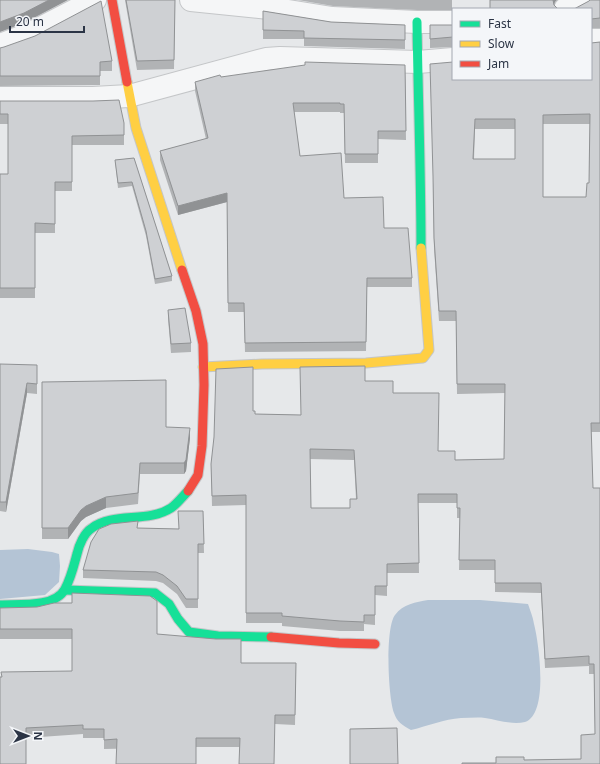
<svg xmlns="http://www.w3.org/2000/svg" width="600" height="764" font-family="'Noto Sans',sans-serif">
  <rect width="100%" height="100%" fill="#e6e8ea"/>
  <g fill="#b4c4d5">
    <polygon points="28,549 52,552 59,554 60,566 59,582 45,595 0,599 0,550"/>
    <path d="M428,600H480L528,604C530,610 533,617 534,624C539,643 549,714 525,722C512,725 498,720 485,718C478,717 469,718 461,718C444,719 428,726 411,730C402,725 397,722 394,713C388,697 385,628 395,615C403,604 416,602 428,600Z"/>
  </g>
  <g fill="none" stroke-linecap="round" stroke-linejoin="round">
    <g stroke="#c4c6c8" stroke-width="24">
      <g id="street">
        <polyline points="191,0 269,8 332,18 417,22 453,22"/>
        <polyline points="565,9 583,0"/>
        <polyline points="591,40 600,40"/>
        <polyline points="0,45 29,34 95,0"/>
        <polyline points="0,98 93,98 129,96 266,59 280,58 418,62 453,59"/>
      </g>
    </g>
    <g stroke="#c4c6c8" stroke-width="11">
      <g id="fast">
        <path d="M417,22C418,97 421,172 421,248"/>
        <polyline points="65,590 155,593 169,604 178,619 189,632 218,636 271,637"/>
        <path d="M0,605C19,604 55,608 65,589C71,578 74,565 77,554C79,545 84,533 92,528C113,512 148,523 171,508C177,504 183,496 188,491"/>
      </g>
    </g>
    <g stroke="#c4c6c8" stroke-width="11">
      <g id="slow">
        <polyline points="127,82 136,128 182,270"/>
        <polyline points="203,367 262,364 366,363 423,358 429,350 421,248"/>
      </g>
    </g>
    <g stroke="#c4c6c8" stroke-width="11">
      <g id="jam">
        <polyline points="112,0 127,82"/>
        <polyline points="182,270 196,311 203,344 204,385 202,446 198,475 188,491"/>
        <polyline points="271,637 339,643 375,644"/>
      </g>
    </g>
    <use href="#street" stroke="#f5f6f7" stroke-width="22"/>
    <use href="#fast" stroke="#16e098" stroke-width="9"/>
    <use href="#slow" stroke="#ffcf43" stroke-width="9"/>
    <use href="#jam" stroke="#f24e42" stroke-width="9"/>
  </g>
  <g fill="#b1b3b5" fill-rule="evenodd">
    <polygon points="125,0 175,0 174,69 137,70"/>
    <polygon points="298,0 452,0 452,10 417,10 333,6"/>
    <polygon points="600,0 600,28 591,28 591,9 589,1"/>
    <polygon points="263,11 331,22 405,25 405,49 304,46 304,39 263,39"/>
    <polygon points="430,25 453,25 453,47 430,48"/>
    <path d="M600,42V432H591L600,764L496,763L524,760L581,759L595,734L594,674H589V666L545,668L541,593L495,592V570H459L460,518H457V503H418L419,573H387V596L375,595V625L364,624V631H340L282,626V623H246V505L212,506L211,464L253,411L255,414L301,415L365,381L393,393L438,451L455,460L504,459L505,393L457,394L456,321H439L434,248L433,185L453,62ZM543,124H590L589,183L586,197H543ZM475,129H515V159H474ZM310,459L354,460L356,499L350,508H311Z"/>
    <polygon points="0,48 112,61 112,71 100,71 100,85 0,86"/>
    <polygon points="405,65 406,140 378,139 378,163 345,163 344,113 340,113 340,112 294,112 300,156 344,198 384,228 412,278 412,287 367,287 366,351 245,352 244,312 228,312 227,202 178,215 160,160 160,151 206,139 195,91 195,82 221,77"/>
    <polygon points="0,101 124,123 124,145 72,145 72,191 55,191 55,233 35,233 35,298 0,298 0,174 8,174 8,124 0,124"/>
    <polygon points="134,158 172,276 172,281 155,284 146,236 132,186 118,188 115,160"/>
    <polygon points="168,310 191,343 191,352 171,353 168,319"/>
    <polygon points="0,364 37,384 37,394 27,393 6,512 0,511"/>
    <polygon points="42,382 166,427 190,438 186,471 184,474 140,474 138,504 106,508 86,517 81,521 68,539 42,539"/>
    <polygon points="203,511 204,553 198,553 198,608 186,608 177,594 163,583 156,581 83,578 83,570 138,528 178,529"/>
    <polygon points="0,608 157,634 241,663 296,663 295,725 275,724 239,747 196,747 104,749 104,738 83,738 83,734 26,738 0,677 72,671 72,639 0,639"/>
  </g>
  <g fill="#909294">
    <polygon points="49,0 68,0 24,23 0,32 0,22"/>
    <polygon points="553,0 557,0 555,2 553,8"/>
    <polygon points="227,193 227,202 178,215 178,206"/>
    <polygon points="27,383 27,393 6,512 6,502"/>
    <polygon points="190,428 190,438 186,471 184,474 184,463"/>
    <polygon points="106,497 106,508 86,517 81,521 68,539 68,528 81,510 86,506"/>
  </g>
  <g fill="#ced0d3" stroke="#909294" fill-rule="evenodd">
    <polygon points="0,0 49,0 24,13 0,22"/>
    <polygon points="126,0 175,0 174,60 137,61"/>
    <polygon points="490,0 553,0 554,5 558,9 490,9"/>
    <polygon points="590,0 600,0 600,18 591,19 591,9 574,9 589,1"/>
    <polygon points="101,1 112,61 100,62 100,76 0,76 0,48 4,47 35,36"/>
    <polygon points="263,11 331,22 405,25 405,40 304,38 304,31 263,30"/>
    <polygon points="430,25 453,25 453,37 430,39"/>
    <path d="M600,42V423H591L593,488H600V764H462V763H496V757H524V760L581,759V735L595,734L594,664H589V656L545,659L541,583H495V560H459L460,508H457V494H418L419,563L387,564V586H375V615H364V622L340,621L282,616V613H246V495L212,496L211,464L214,437L216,369L253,367V411H255V414L301,415L300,367L365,366V381H393V393H439L438,451H455V460L504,459L505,384H457L456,311H439L434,238L433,176L430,64L453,62V79H591V43ZM590,114L589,183H587L586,197H543V115ZM475,119H515V159H473ZM310,449L354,450L357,499H350V508H311Z"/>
    <polygon points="305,62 405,65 406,131 378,131 378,154 345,154 344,104 340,104 340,103 293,103 300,156 341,153 344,198 383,197 384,228 408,228 412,278 367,278 366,342 245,343 244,303 228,303 227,193 178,206 160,151 208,138 195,82 220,75 221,77 305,65"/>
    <polygon points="119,100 124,123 124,135 72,136 72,182 55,182 55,224 35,223 35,288 0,288 0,174 8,174 8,114 0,114 0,101 93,101"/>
    <polygon points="134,158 172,276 155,279 146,231 132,182 118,183 115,160"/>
    <polygon points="185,308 191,343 171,344 168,310"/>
    <polygon points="0,364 37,365 37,384 27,383 6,502 0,502"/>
    <polygon points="166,380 166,427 190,428 186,460 184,463 140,463 138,493 106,497 86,506 81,510 68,528 42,528 42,382"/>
    <polygon points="178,511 203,511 204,544 198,544 198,599 186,599 177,586 163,575 156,572 83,570 91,542 99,529 111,524 138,521 137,528 179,529"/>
    <polygon points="72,593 150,596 157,601 157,634 216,639 241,639 241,663 296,663 295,715 275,715 274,764 239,764 240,738 196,738 196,764 116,764 117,739 104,740 104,729 83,729 83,725 26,728 26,764 0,764 0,677 2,677 1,672 72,671 72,629 0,629 0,608 37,607 54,603 72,603"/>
    <polygon points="397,728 398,764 350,764 350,729"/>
  </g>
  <rect x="452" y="8" width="140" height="72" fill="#f4f6f9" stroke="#a4a8b1"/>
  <rect x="460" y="21" width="20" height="6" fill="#16e098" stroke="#a4a8b1"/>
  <text x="488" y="28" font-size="12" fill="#2b3445">Fast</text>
  <rect x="460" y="41" width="20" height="6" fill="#ffcf43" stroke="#a4a8b1"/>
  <text x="488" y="48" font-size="12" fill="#2b3445">Slow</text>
  <rect x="460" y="61" width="20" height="6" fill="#f24e42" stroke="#a4a8b1"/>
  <text x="488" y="68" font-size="12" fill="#2b3445">Jam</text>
  <g transform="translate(28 736) rotate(90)" stroke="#f4f6f9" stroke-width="3" paint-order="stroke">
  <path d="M0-3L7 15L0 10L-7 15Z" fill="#2b3445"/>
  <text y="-6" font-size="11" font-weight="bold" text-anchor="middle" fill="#2b3445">N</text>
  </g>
  <path d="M10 26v6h74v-6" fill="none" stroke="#2b3445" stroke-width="2"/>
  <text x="16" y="26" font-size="12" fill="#2b3445" stroke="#f4f6f9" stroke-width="3" paint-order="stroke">20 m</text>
</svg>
